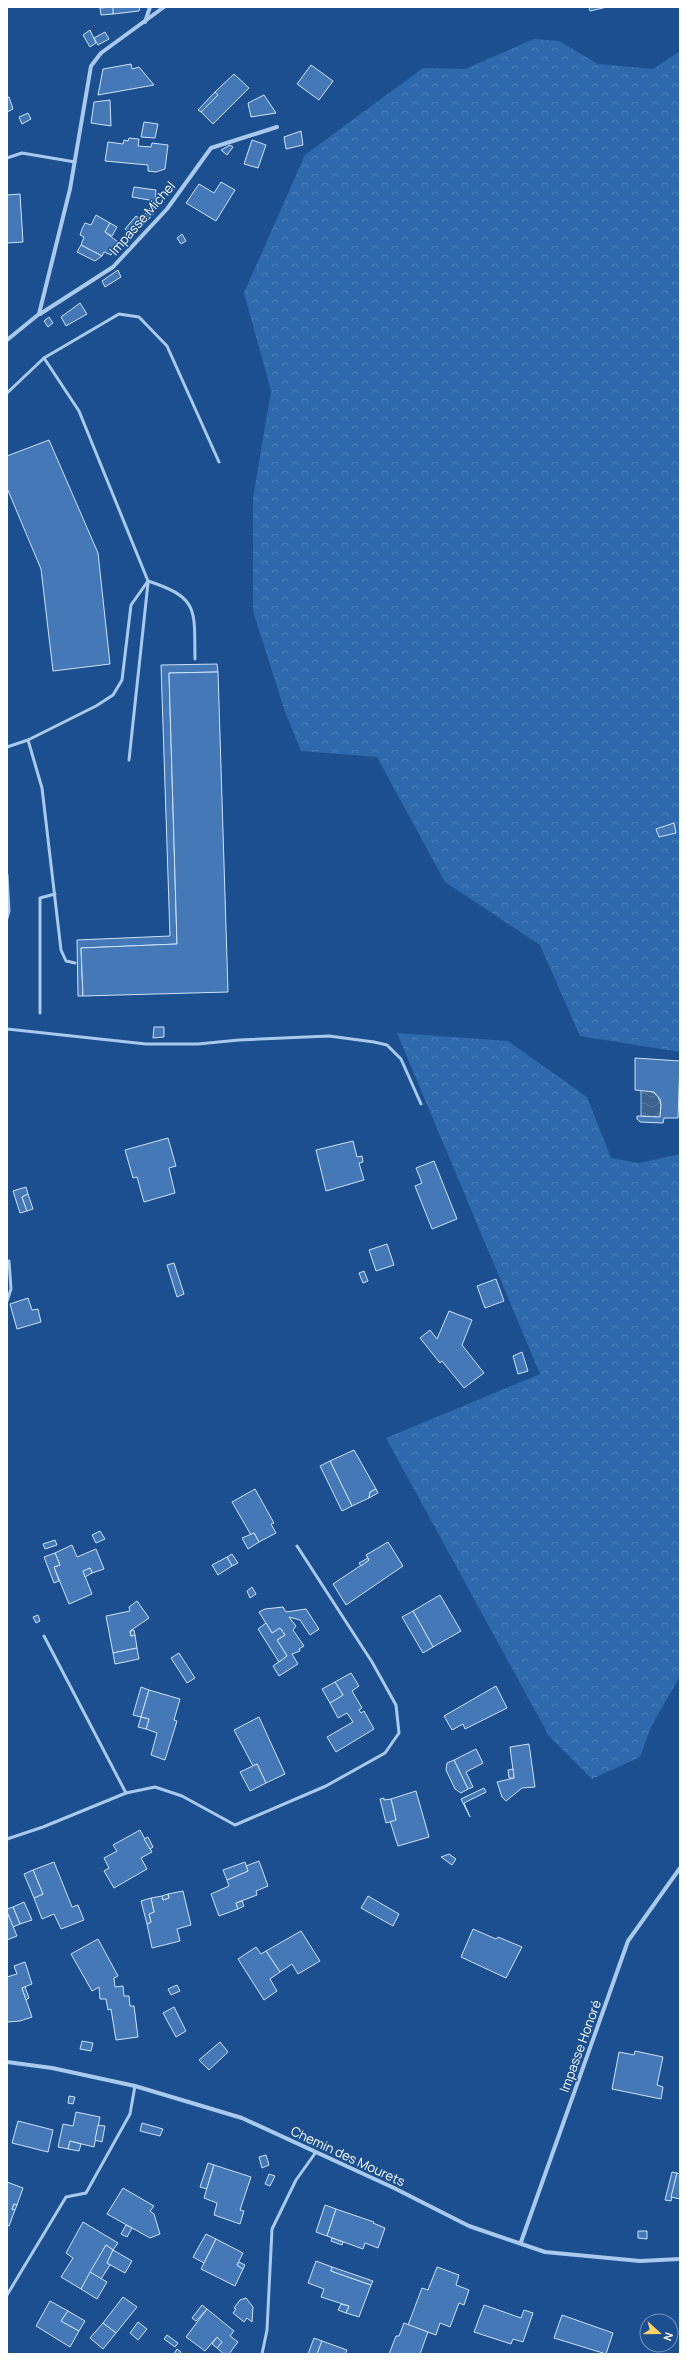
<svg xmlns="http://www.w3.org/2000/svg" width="687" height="2361" font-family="Manrope,sans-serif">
  <defs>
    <pattern id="forest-crowns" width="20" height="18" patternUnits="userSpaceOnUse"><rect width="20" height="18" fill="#2e69ad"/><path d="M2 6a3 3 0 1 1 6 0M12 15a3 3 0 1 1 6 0" fill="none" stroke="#4d80b9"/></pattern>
    <pattern id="water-waves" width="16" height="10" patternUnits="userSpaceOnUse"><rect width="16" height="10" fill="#3c6290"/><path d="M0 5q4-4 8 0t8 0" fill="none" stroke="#597aa1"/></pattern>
  </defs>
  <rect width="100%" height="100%" fill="#1b4f8f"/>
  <g fill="url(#forest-crowns)">
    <polygon points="534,39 559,41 598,64 653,69 680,51 680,1052 580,1036 540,945 445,882 377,757 301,751 285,712 253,611 253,498 271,391 244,293 305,155 423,68 465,69"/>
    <polygon points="397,1033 508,1041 587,1097 611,1158 639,1163 680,1154 680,1676 651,1727 640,1757 592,1779 549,1736 386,1438 540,1374"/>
  </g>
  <polygon fill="url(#water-waves)" stroke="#9cc4f0" points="641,1090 650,1091 657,1095 661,1104 660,1117 641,1116"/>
  <g fill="#4478b7" stroke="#cfe3fa">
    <polygon points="112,7 140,7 139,11 113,14"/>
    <polygon points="113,7 113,14 101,15 100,8"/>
    <polygon points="589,7 607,7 590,11"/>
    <polygon points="90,30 96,43 90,47 83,35"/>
    <polygon points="105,32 109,39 98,45 94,38"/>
    <polygon points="131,64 132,69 139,67 154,85 98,95 103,69"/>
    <polygon points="311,65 333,81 319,100 297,84"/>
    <polygon points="234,74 249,88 213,124 201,112 218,95 215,92"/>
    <polygon points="215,92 218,95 201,112 198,110"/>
    <polygon points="264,95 276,113 251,117 248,103"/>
    <polygon points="7,97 9,97 13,109 7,112"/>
    <polygon points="110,100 111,126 91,123 94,102"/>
    <polygon points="28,113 31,119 22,124 19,117"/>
    <polygon points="144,122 158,124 155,138 141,137"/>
    <polygon points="301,131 303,145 286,149 284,137"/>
    <polygon points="129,138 139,139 138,146 151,147 152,143 168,145 165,169 156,172 148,171 148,165 105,161 108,142 123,144 124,140 128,141"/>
    <polygon points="252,140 266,145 258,168 244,164"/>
    <polygon points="230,145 233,147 227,155 221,150"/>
    <polygon points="221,182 235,190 216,221 186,203 199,184 214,193"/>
    <polygon points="134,187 156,190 155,201 132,197"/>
    <polygon points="20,194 23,242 7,243 7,195"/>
    <polygon points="150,208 155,212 147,221 143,217"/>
    <polygon points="96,215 110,223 105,232 118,242 111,255 104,252 102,256 81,245 84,237 80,235 82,229 85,223 91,225"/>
    <polygon points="136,216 145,223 130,238 127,236 129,233 125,229"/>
    <polygon points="110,223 117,227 112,236 105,232"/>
    <polygon points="182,234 186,241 181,244 177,238"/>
    <polygon points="81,245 102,256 95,261 77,252"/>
    <polygon points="118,270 121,277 105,287 102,281"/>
    <polygon points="80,303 87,314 66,326 61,317"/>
    <polygon points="49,317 53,323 48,327 44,321"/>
    <polygon points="49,440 98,553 110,664 53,671 41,569 7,488 7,456"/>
    <polygon points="217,664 218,672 169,673 177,944 81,948 83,996 78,996 77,940 170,936 161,665"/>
    <polygon points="218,672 228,992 83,996 81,948 177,944 169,673"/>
    <polygon points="674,823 676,833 659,837 656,829"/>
    <polygon points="154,1027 164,1027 164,1037 153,1038"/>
    <polygon points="635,1058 680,1061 678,1118 664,1118 663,1123 640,1122 637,1119 637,1116 660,1117 661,1104 660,1099 654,1092 635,1090"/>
    <polygon points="168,1138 176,1166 169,1168 175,1193 144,1202 137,1177 133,1178 125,1150"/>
    <polygon points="353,1141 357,1157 362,1156 363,1162 359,1163 364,1180 326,1191 316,1150"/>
    <polygon points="434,1161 457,1219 432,1229 415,1186 422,1183 416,1168"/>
    <polygon points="26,1187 28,1194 22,1197 27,1211 20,1213 13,1191"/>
    <polygon points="28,1194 33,1209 27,1211 22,1197"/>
    <polygon points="387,1244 394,1265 376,1271 369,1250"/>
    <polygon points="174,1263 184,1294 177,1297 167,1265"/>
    <polygon points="364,1271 368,1281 363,1283 359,1273"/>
    <polygon points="496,1279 504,1301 485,1308 477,1286"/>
    <polygon points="28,1298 32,1310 38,1309 41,1322 17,1329 10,1304"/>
    <polygon points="449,1311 472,1320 462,1345 484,1373 464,1388 442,1361 440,1363 420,1338 430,1330 437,1339"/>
    <polygon points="522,1352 528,1371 518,1374 513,1356"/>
    <polygon points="354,1450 376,1489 370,1492 369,1498 352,1506 330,1461"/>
    <polygon points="330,1461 352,1506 342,1511 320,1466"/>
    <polygon points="255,1489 274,1523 271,1524 276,1533 259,1542 254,1533 251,1535 232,1502"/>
    <polygon points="376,1489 378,1493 369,1498 370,1492"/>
    <polygon points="100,1531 105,1539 96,1543 92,1535"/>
    <polygon points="254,1533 259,1542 248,1549 242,1538"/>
    <polygon points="55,1540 57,1545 45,1549 43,1544"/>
    <polygon points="388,1542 403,1566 346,1605 333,1584 369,1560 366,1555"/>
    <polygon points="72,1545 77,1557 96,1549 104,1569 92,1573 90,1568 83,1571 92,1594 69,1604 54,1567 60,1565 55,1553"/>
    <polygon points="55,1553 60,1565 54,1567 59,1581 54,1583 44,1557"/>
    <polygon points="232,1554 238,1563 232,1566 227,1557"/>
    <polygon points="227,1557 232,1566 218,1575 212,1565"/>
    <polygon points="368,1558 369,1560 361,1566 359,1563"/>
    <polygon points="90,1568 92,1573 85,1577 83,1571"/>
    <polygon points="252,1587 256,1594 250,1598 247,1591"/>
    <polygon points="440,1595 461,1631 433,1647 413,1611"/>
    <polygon points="137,1601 149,1618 130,1631 131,1636 135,1635 137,1648 113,1653 106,1616 130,1611 129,1607"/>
    <polygon points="283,1607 286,1612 306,1609 319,1629 310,1635 300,1620 289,1617 296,1626 293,1630 304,1646 299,1649 300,1651 292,1654 298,1664 279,1676 273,1666 287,1656 277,1640 285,1635 280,1628 272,1633 259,1612 265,1609"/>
    <polygon points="413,1611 433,1647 423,1653 402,1617"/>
    <polygon points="38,1615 40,1621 36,1623 33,1617"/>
    <polygon points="266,1623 272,1633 280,1628 285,1635 277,1640 287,1656 279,1662 258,1629"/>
    <polygon points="134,1630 135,1635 131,1636 130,1631"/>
    <polygon points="137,1648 139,1659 115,1664 113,1653"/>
    <polygon points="179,1653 195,1678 187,1683 171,1658"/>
    <polygon points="351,1673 359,1686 352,1691 362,1708 359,1710 361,1713 364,1711 374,1729 336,1752 327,1737 353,1722 347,1713 338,1718 330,1703 343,1695 335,1682"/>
    <polygon points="335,1682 343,1695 330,1703 322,1689"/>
    <polygon points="496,1686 507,1708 465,1729 463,1724 452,1730 444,1716"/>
    <polygon points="141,1687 149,1690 141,1717 133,1715"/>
    <polygon points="149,1690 180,1699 174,1720 177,1721 165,1760 151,1755 157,1733 146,1729 149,1719 141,1717"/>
    <polygon points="141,1717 149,1719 146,1729 138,1727"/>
    <polygon points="259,1717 285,1774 266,1783 257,1764 253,1766 234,1730"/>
    <polygon points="529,1744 535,1787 522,1788 506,1801 502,1797 497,1782 514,1778 510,1747"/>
    <polygon points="476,1749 483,1763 466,1772 473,1787 468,1789 454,1760"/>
    <polygon points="454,1760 468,1789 461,1793 455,1789 446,1770 447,1763"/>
    <polygon points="257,1764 266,1783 250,1791 240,1772"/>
    <polygon points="513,1769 514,1778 509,1778 508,1770"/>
    <polygon points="484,1788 486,1792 464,1803 470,1817 461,1799"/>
    <polygon points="416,1791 429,1837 398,1846 390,1821 396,1820 391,1799"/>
    <polygon points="384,1798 384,1800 391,1799 396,1820 386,1823 380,1799"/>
    <polygon points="140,1830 152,1852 141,1858 147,1869 114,1888 104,1871 109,1868 104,1858 117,1851 113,1845"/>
    <polygon points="148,1837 153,1847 150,1849 144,1839"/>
    <polygon points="449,1854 456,1859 452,1865 441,1857"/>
    <polygon points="259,1861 268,1886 256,1891 257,1895 236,1903 238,1909 219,1916 211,1894 229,1886 227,1880 248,1871 246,1866"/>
    <polygon points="54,1862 72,1907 78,1905 84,1920 61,1929 54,1914 42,1919 34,1898 43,1894 33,1870"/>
    <polygon points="245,1862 248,1871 227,1880 223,1870"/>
    <polygon points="33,1870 43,1894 34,1898 24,1874"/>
    <polygon points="183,1891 191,1925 177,1929 180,1941 152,1948 147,1924 151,1922 149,1914 154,1912 151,1898 162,1896 163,1900 169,1898 168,1894"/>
    <polygon points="168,1894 169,1898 163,1900 162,1896"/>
    <polygon points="368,1896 399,1914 393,1926 361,1908"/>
    <polygon points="151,1898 154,1912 149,1914 151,1922 147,1924 141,1901"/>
    <polygon points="242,1901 244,1906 238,1909 236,1903"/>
    <polygon points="24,1902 32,1920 20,1924 13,1907"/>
    <polygon points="13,1907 20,1924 13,1927 7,1912 7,1909"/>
    <polygon points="7,1912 17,1936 7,1940"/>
    <polygon points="473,1929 496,1939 498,1937 522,1947 506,1978 461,1957"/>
    <polygon points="301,1931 320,1961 298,1974 292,1964 280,1972 266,1951"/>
    <polygon points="98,1939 118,1976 114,1978 115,1987 123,1986 124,1996 129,1996 130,2006 134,2006 138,2037 116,2040 111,2009 108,2010 106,1999 100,1999 99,1987 92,1991 71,1954"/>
    <polygon points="256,1947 261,1954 266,1951 280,1972 270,1979 277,1991 264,2000 238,1959"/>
    <polygon points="25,1962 32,1984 22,1988 32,2017 20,2021 7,2022 7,1977 17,1974 14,1966"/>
    <polygon points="177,1985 180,1991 171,1995 168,1989"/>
    <polygon points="25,1987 29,1998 26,2000 22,1988"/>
    <polygon points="174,2007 186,2031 176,2037 163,2013"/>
    <polygon points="82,2041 93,2043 91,2051 80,2049"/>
    <polygon points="220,2042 228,2052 209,2070 199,2060"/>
    <polygon points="635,2051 663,2057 657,2085 663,2087 661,2099 612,2089 619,2052 634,2055"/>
    <polygon points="69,2096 75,2097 73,2104 68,2103"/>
    <polygon points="76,2112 100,2117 94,2147 70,2141 68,2149 58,2147 63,2124 73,2126"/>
    <polygon points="18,2121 53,2130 48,2152 12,2143"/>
    <polygon points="142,2123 163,2129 160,2136 140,2131"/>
    <polygon points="98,2125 105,2126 102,2142 95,2140"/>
    <polygon points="70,2141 81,2144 79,2151 68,2149"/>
    <polygon points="266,2155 269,2165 262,2168 259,2157"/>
    <polygon points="208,2163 214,2165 207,2189 200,2187"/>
    <polygon points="214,2165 251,2177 240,2210 244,2211 240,2224 214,2215 217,2203 204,2198"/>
    <polygon points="672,2172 677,2173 671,2201 665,2200"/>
    <polygon points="677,2173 680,2174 680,2199 671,2197"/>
    <polygon points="269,2174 275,2176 270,2186 265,2184"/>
    <polygon points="7,2182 23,2188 17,2205 14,2204 12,2209 15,2210 9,2226 7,2225"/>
    <polygon points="123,2188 154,2206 150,2211 154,2214 160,2234 150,2238 107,2214"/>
    <polygon points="14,2204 17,2205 15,2210 12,2209"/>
    <polygon points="325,2205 336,2209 327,2236 316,2232"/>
    <polygon points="336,2209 374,2222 373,2223 385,2228 378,2248 365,2243 363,2249 327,2236"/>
    <polygon points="83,2222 118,2243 113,2250 106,2245 81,2289 61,2277 73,2258 66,2253"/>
    <polygon points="126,2225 132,2228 127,2237 121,2234"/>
    <polygon points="638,2231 647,2231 647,2239 638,2238"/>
    <polygon points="206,2234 216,2239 204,2263 193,2257"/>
    <polygon points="332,2238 343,2242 342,2245 331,2241"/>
    <polygon points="216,2239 243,2253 237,2265 243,2269 235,2286 201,2269"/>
    <polygon points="106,2245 113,2250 107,2263 110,2265 101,2279 90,2272"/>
    <polygon points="113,2250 132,2261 125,2273 107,2263"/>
    <polygon points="316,2261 332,2267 331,2271 371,2285 359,2317 346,2313 349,2306 321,2297 324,2289 308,2283"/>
    <polygon points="239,2262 245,2265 243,2269 237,2265"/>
    <polygon points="332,2267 373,2281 371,2285 331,2271"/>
    <polygon points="437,2267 459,2275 456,2285 469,2290 464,2305 459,2303 450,2327 440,2323 436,2335 408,2325 422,2288 428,2290"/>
    <polygon points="90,2272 107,2282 97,2299 81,2289"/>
    <polygon points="123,2297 137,2307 116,2333 103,2323"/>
    <polygon points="246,2298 253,2307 252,2322 247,2318 244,2322 233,2313 236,2309 234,2308 240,2300"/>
    <polygon points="50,2301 68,2311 61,2321 79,2331 70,2347 36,2326"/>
    <polygon points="341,2304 349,2306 346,2313 338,2310"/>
    <polygon points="202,2305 207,2309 196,2321 192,2318"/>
    <polygon points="484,2305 521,2318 524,2310 533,2313 523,2342 513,2339 511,2344 474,2332"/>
    <polygon points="207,2309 234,2331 230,2336 238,2342 229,2354 224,2354 217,2348 222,2342 217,2337 205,2351 186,2337"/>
    <polygon points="68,2311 85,2321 79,2331 61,2321"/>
    <polygon points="562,2315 613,2333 606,2354 554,2338"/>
    <polygon points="138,2322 147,2329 138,2340 130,2333"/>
    <polygon points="103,2323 116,2333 103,2349 90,2338"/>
    <polygon points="404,2323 428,2332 420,2354 389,2354 396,2336 399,2336"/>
    <polygon points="167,2335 178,2343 175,2347 164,2339"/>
    <polygon points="217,2337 222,2342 217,2348 212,2344"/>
    <polygon points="314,2338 322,2341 317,2354 308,2354"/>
    <polygon points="322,2341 347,2350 345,2354 317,2354"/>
    <polygon points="177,2349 181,2352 179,2354 174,2354"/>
  </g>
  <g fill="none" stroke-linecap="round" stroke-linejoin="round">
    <g stroke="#a9c9ee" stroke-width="3">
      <polyline points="7,158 22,153 75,162"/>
      <path d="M44,358L79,411L148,581C200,598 194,610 195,659"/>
      <polyline points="7,393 44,358 119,314 139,317 167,346 219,462"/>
      <polyline points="28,740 42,788 61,950 66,961 75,963"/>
      <polyline points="7,747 28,740 96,706 113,695 122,680 131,605 148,581"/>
      <polyline points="129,760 148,583"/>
      <polyline points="7,875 9,911 7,918"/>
      <polyline points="40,1013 40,898 55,894"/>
      <polyline points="7,1029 146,1044 198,1044 239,1040 329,1036 374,1042 387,1045 401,1059 421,1104"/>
      <polyline points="7,1301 11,1289 9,1261"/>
      <polyline points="44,1636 126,1793"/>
      <polyline points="7,1839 43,1827 126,1793 155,1787 182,1796 235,1825 326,1786 385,1753 399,1733 396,1705 372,1662 297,1546"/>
      <polyline points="7,2295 66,2197 86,2193 130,2114 135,2086"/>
      <polyline points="262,2354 267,2330 272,2229 296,2180 316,2152"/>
    </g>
    <g stroke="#a9c9ee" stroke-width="4">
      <polyline points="145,22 150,7"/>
      <polyline points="40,314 113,267 167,209 211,148 277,127"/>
      <polyline points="7,340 39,314 70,189 91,66 101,53 164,7"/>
      <polyline points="7,2062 52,2068 135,2086 242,2118 394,2188 469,2226 545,2252 640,2261 680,2259"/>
      <polyline points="521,2242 628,1941 680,1868"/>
    </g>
  </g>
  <g text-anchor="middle" stroke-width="3" stroke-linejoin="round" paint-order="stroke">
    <g font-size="13" fill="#fff" stroke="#1b4f8f">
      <text transform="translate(142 218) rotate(-49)" y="5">Impasse Michel</text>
      <text transform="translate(580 2046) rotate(-70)" y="5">Impasse Honoré</text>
      <text transform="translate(348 2156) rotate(25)" y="5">Chemin des Mourets</text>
    </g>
  </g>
  <rect width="687" height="2361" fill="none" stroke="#ffffff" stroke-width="16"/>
  <g transform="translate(659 2333) rotate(111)"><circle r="19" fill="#1b4f8f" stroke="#7695bc"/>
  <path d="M0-3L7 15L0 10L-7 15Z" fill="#ffd166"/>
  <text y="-6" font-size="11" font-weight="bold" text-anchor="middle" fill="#ffffff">N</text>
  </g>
</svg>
